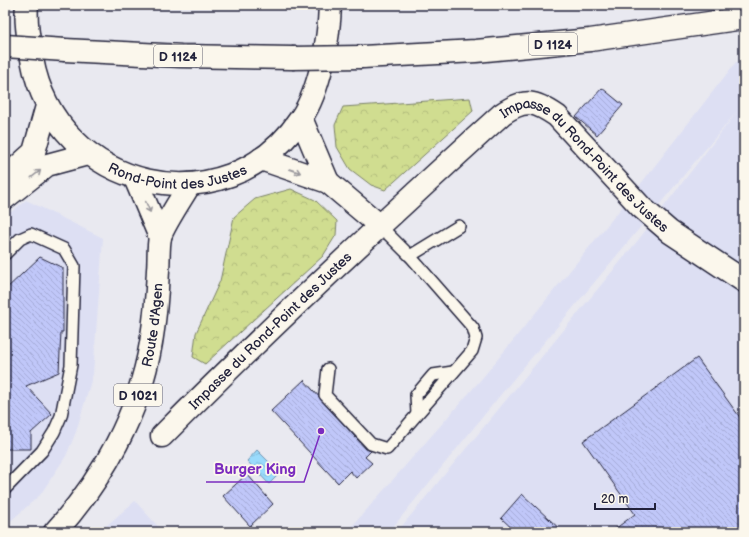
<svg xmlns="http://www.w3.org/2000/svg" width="749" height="537" font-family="'Balsamiq Sans',sans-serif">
  <defs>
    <pattern id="forest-crowns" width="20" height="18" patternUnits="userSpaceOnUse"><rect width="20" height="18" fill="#d0dd90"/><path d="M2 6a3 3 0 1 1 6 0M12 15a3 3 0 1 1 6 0" fill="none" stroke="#b2bd7d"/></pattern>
    <pattern id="water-waves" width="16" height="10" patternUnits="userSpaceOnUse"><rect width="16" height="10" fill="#9adbfc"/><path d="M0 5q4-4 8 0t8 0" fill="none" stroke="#84bcd9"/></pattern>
    <pattern id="building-back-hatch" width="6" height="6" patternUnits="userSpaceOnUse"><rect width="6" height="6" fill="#c0c7f9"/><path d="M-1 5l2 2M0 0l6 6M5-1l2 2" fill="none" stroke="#a5abd6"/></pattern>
  </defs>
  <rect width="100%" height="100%" fill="#e9e9f0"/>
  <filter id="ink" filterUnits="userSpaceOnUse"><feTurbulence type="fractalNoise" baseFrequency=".025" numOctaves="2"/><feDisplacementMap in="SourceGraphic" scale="8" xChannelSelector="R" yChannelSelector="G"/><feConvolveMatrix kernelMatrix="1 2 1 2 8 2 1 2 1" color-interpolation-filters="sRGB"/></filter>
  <g filter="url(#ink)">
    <g fill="#dddff3">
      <polygon points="736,62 744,62 744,532 397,532 639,239 739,109 502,393 389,532 347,532 484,376 636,190"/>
      <polygon points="26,200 103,238 93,374 76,432 66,456 40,495 5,526 5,217"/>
      <polygon points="135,501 163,532 99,532"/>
    </g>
    <g fill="url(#forest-crowns)" stroke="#798066">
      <polygon points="470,98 473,111 385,190 371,185 350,169 337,147 335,125 343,107"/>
      <polygon points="291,189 315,200 337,221 336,235 323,256 205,364 193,357 196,333 220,281 234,217 255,199"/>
    </g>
    <polygon fill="url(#water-waves)" stroke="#6a91af" points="257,450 280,473 269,484 247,461"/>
    <g fill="url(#building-back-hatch)" stroke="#22223b">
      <polygon points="602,88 623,105 597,135 576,117"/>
      <polygon points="40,257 63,268 63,332 61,332 59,372 26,386 52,414 31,433 31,449 5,449 5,290"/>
      <polygon points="697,358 744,423 744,532 611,532 635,514 583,441"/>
      <polygon points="304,380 366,449 371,451 365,457 372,463 356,478 350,471 338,483 271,411"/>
      <polygon points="247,474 273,504 250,526 223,496"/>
      <polygon points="522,494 563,532 516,532 501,518"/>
    </g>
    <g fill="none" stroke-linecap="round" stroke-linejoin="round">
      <g stroke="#22223b" stroke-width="14">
        <g id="lane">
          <polyline points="5,254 20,239 31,234 64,249 74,266 71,365 61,416 54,432 42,451 5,489"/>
          <polyline points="410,256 459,226"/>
          <polyline points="328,369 325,395 371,444 387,449 472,351 476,338 473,328 410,256 379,225"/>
          <polyline points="417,414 416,395 433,375 453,372"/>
        </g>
      </g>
      <g stroke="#22223b" stroke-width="25">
        <g id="street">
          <polyline points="301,118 328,182"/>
          <polyline points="261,159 328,182 379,225"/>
          <path id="s1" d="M162,436C272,325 386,219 502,114C525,98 535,101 557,116L641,207L670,232L744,281"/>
        </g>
      </g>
      <g stroke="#22223b" stroke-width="25">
        <g id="primary">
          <path id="s2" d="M27,5C25,23 29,41 32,59C56,191 226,231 301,118C320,90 329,39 330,5"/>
          <polyline points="135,178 160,237"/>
          <path id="s3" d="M55,532C103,479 139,414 151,343C155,319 157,295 158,270C159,260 158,247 160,237C163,226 183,196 190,184"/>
        </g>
      </g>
      <g stroke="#22223b" stroke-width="25">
        <g id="highway">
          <polyline points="65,50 181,56 292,58"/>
          <polyline points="362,57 476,51 590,40 744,18"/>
          <polyline points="5,178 34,152 47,106"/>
          <polyline points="5,198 47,165 88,154"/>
        </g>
      </g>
      <use href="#lane" stroke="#fbf7ec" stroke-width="11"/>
      <use href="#street" stroke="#fbf7ec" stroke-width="22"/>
      <use href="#primary" stroke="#fbf7ec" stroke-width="22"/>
      <use href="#highway" stroke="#fbf7ec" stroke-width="22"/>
      <g stroke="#22223b" stroke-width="25" stroke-linecap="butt">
        <g id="highway-bridge">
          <polyline points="5,46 65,50"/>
          <polyline points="292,58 362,57"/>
        </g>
      </g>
      <use href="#highway-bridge" stroke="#fbf7ec" stroke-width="22"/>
    </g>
    <defs><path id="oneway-shaft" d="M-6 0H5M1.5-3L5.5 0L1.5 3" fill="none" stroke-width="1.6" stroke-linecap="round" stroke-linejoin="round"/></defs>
    <g stroke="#99979c">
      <use href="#oneway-shaft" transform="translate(295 171) rotate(19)"/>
      <use href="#oneway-shaft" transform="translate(36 174) rotate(-38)"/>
      <use href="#oneway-shaft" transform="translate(148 207) rotate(67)"/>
    </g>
  </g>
  <g text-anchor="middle" stroke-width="3.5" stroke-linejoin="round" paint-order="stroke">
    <g fill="#fbf7ec" stroke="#636270" stroke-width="1">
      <rect x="529" y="33" width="48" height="22" rx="3"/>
      <rect x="154" y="45" width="48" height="22" rx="3"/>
      <rect x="114" y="384" width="48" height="22" rx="3"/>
    </g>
    <g font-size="13" font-weight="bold" fill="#22223b">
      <text x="553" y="49">D 1124</text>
      <text x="178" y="61">D 1124</text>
      <text x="138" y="400">D 1021</text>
    </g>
    <g font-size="14" fill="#22223b" stroke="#fbf7ec">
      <text dy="5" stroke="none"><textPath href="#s2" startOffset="262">Rond-Point des Justes</textPath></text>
      <text dy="5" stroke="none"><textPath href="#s1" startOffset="577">Impasse du Rond-Point des Justes</textPath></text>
      <text dy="5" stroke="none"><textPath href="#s3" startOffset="233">Route d'Agen</textPath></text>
      <text dy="5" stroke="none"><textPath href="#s1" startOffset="151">Impasse du Rond-Point des Justes</textPath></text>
    </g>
  </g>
  <path fill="none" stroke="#7b2cbf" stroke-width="1.5" d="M321 431L304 482H206"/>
  <circle fill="#7b2cbf" stroke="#fbf7ec" stroke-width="1.5" cx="321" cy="431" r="4"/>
  <g font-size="15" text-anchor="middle" font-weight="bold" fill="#7b2cbf" stroke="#fbf7ec" stroke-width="3.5" stroke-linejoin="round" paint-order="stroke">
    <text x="255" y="474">Burger King</text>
  </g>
  <rect width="749" height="537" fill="none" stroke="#fbf7ec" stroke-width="20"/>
  <rect x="10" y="10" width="729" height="517" fill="none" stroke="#22223b" stroke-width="1.5" filter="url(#ink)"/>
  <path d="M595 503v6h60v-6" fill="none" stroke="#22223b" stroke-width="2"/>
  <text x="601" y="503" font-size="12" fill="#22223b" stroke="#fbf7ec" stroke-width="3" paint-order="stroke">20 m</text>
</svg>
